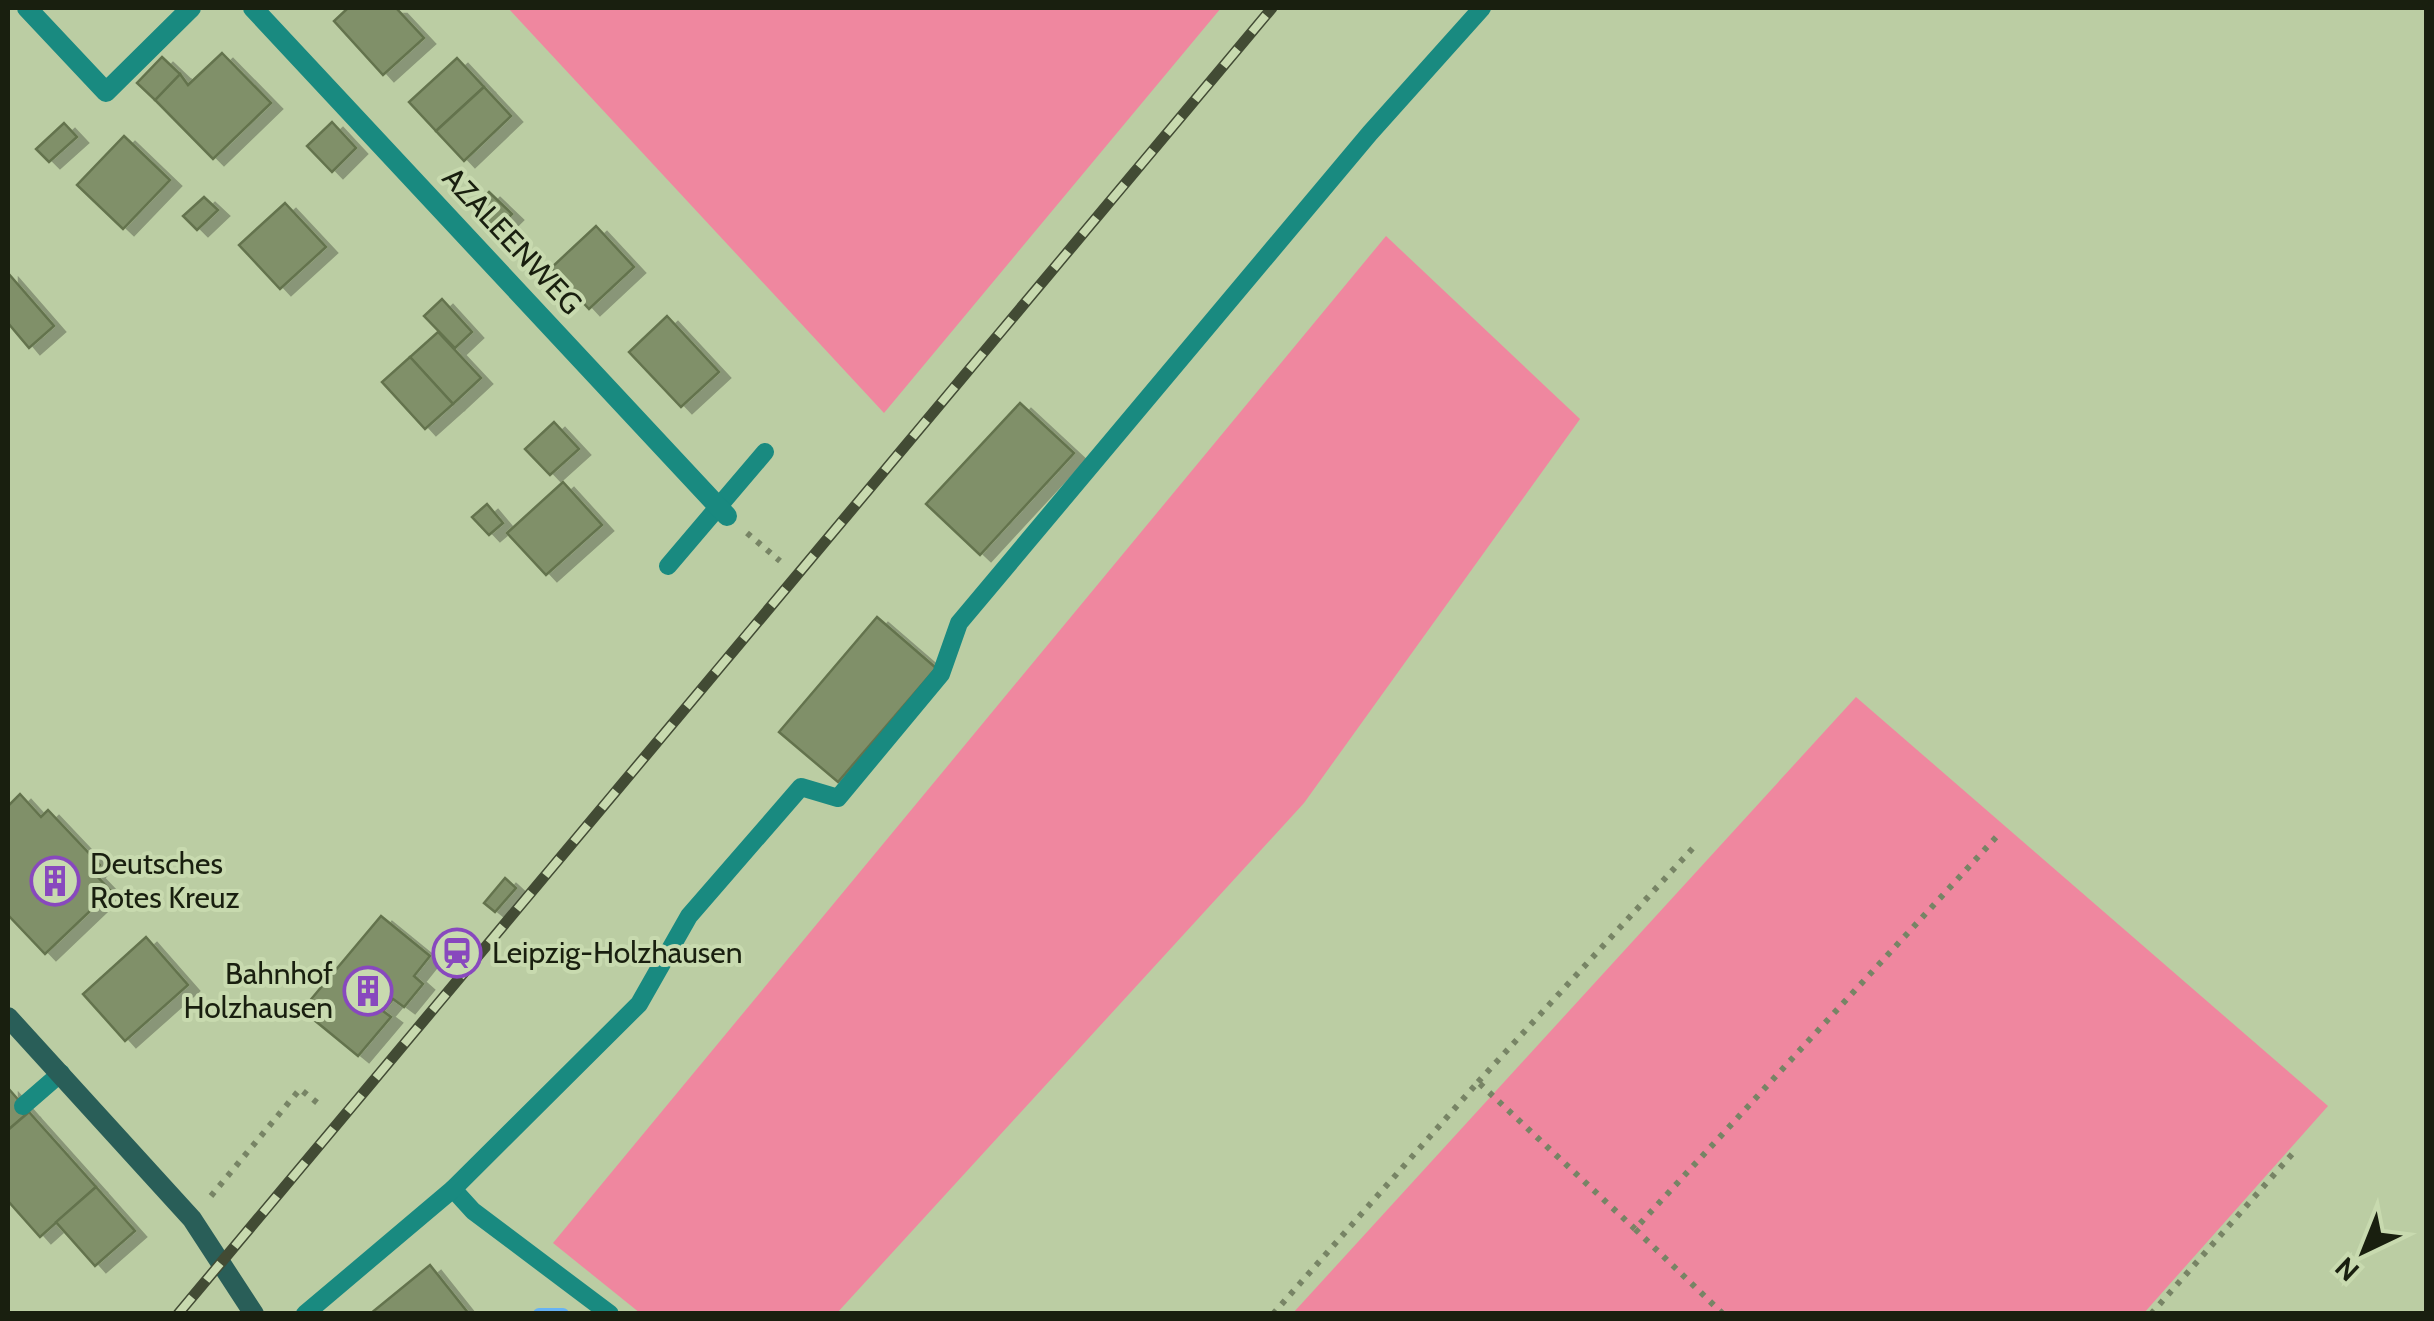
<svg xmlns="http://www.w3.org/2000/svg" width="2434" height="1321" font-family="Cabin,sans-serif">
  <defs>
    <filter id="shadow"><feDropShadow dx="11" dy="6" stdDeviation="0" flood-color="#0004"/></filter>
  </defs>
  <rect width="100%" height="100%" fill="#bbcda3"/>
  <g fill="#ef879f">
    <polygon points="508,8 1221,8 884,413"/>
    <polygon points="1386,236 1580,419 1304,803 837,1313 640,1313 553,1243"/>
    <polygon points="1856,697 2328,1106 2144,1313 1293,1313"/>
  </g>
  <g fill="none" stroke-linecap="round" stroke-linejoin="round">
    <polyline stroke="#67b3f4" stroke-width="12" points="539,1314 563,1314"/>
  </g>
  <g fill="#809069" stroke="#64734d" stroke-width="2.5" filter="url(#shadow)">
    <polygon points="348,8 396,8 424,38 383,75 334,21"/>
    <polygon points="222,53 271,103 213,159 155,100 180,74 188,85"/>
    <polygon points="162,57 180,74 155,100 137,83"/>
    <polygon points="457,58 484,87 436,131 409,102"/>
    <polygon points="484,87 511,116 464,161 436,131"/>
    <polygon points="332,122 356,148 332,172 307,146"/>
    <polygon points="64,123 77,137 49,162 36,149"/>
    <polygon points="124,136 170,180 123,229 77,185"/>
    <polygon points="489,192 512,214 496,230 473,208"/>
    <polygon points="204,197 218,210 197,230 183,216"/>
    <polygon points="285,203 326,247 280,289 239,245"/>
    <polygon points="596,226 634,267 589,309 551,268"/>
    <polygon points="8,273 54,326 29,348 8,323"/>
    <polygon points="442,299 472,332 455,348 424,316"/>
    <polygon points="667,316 719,372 681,407 629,352"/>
    <polygon points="438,332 481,378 453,404 410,357"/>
    <polygon points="410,357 453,404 425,429 382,382"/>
    <polygon points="1020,403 1074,453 980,555 926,504"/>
    <polygon points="554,422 579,449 550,475 525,449"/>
    <polygon points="563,482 602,525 546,575 507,533"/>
    <polygon points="487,504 503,523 489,535 472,517"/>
    <polygon points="877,617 936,668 838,782 779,732"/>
    <polygon points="20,794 41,817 48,810 100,865 93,872 111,891 45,954 8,915 8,806"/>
    <polygon points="505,878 516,888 495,912 484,903"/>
    <polygon points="381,916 430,956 414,976 423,984 404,1007 393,999 383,1011 391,1017 358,1056 302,1010"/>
    <polygon points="146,937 188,985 125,1041 83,994"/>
    <polygon points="8,1088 29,1112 8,1130"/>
    <polygon points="29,1112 96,1187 40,1237 8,1201 8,1130"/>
    <polygon points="96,1187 135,1231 95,1266 56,1222"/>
    <polygon points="430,1265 469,1314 370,1314"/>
  </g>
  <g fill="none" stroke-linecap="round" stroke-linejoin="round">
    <g stroke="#778465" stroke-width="6" stroke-dasharray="5 8" stroke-linecap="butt">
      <polyline points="747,533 780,561"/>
      <polyline points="1478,1082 1693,848"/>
      <polyline points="211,1196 300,1089 320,1105"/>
      <polyline points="1273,1314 1478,1082 1635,1229"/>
      <polyline points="1723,1314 1635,1229 2000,833"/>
      <polyline points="2151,1314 2294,1152"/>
    </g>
    <g stroke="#198a80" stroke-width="18">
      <polyline points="668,566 765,452"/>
      <polyline points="23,1106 61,1073"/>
      <polyline points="453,1189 473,1211 610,1314"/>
      <polyline points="305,1314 453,1189 639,1004 689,916 801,787 838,798 941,674 959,623 1370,133 1482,8"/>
    </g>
    <g stroke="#198a80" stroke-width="20">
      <polyline points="27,8 106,92 191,8"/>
      <polyline points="253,8 727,516"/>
    </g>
    <polyline stroke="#295e58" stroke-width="20" points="8,1017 192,1219 254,1314"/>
    <g stroke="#424b34" stroke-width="11">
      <polyline id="rail" points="178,1314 1272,8"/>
    </g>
    <use href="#rail" stroke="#c8daaf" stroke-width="8" stroke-dasharray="22" stroke-linecap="butt"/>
  </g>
  <defs>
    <g id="building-ring" transform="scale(2.5)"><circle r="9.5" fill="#c8daaf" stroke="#8848be" stroke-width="1.5"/><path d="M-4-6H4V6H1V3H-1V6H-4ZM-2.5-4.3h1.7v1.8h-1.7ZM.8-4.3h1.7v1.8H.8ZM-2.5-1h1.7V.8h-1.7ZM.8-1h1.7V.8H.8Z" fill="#8848be"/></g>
    <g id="station-ring" transform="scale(2.5)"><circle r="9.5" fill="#c8daaf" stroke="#8848be" stroke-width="1.5"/><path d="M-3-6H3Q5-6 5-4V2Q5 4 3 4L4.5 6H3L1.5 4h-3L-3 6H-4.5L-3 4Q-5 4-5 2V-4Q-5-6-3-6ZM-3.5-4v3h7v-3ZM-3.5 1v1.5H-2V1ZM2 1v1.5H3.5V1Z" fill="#8848be"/></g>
  </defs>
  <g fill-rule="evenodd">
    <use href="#building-ring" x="55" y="881"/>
    <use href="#station-ring" x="457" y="953"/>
    <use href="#building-ring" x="368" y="991"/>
  </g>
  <g text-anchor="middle" stroke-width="8" stroke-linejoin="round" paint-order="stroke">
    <g font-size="30" fill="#191f0f" stroke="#c8daaf">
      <text transform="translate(512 241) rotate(47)" y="10">AZALEENWEG</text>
    </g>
    <g font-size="30" fill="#191f0f" stroke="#c8daaf" text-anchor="start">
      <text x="90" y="874">Deutsches<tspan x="90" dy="34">Rotes Kreuz</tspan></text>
      <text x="492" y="963">Leipzig-Holzhausen</text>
      <text x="333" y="984" text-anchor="end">Bahnhof<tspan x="333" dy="34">Holzhausen</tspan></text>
    </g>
  </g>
  <rect width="2434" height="1321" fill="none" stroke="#191f0f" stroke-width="20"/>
  <g transform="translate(2364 1251) rotate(223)" stroke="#c8daaf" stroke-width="8" paint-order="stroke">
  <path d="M0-8L18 38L0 25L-18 38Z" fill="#191f0f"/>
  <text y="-15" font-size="28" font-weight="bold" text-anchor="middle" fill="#191f0f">N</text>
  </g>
</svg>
